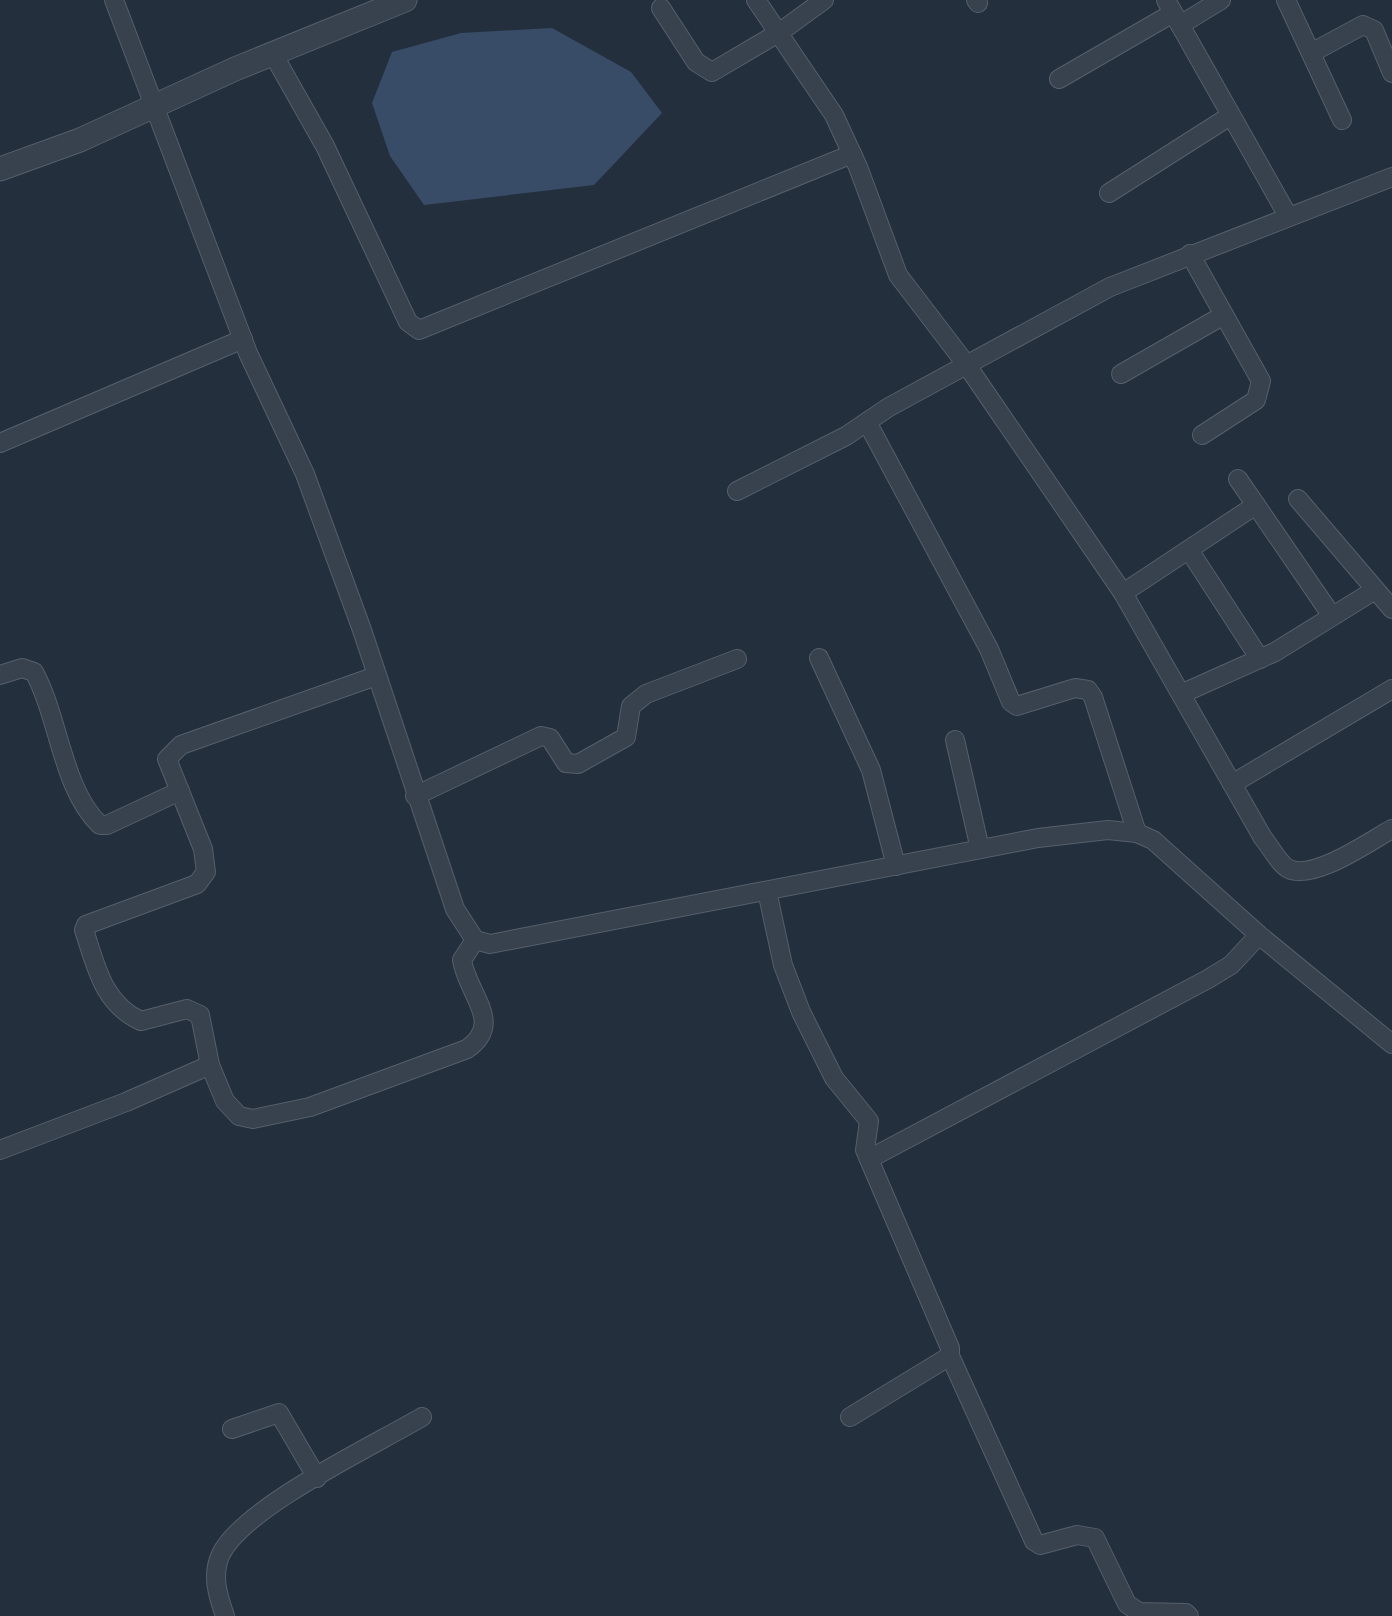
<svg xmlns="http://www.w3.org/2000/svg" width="1392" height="1616" font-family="'PT Sans',sans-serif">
  <rect width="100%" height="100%" fill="#242f3e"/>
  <polygon fill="#394c67" points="552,28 631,72 662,113 594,185 424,205 390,156 372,103 392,52 461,33"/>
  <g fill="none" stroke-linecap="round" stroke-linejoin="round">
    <g stroke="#565f6c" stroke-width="20">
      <g id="minor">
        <polyline points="114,0 248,353 305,474 362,630 455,909 475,940 490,944 1038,838 1108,830 1137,833 1153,840 1259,935 1392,1044"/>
        <path d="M756,0L834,115L858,167L898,275L966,364L1123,593L1263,838C1270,846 1278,862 1287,868C1311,883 1370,841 1392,829"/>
        <polyline points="976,0 978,3"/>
        <polyline points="1166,0 1288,216"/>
        <polyline points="1286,0 1342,120"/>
        <polyline points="661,8 696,62 712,72 780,32 824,0"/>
        <polyline points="1180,25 1221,0"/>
        <polyline points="1311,53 1363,25 1374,30 1392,73"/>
        <polyline points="273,54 325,146 408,322 419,330 852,154"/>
        <polyline points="1059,79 1173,13"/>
        <polyline points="1109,193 1230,116"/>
        <polyline points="1190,254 1261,381 1256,400 1202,435"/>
        <polyline points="1121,374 1224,315"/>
        <polyline points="867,422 989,649 1011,702 1017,706 1075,688 1088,690 1093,697 1137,833"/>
        <polyline points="0,443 243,339"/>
        <polyline points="1238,479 1332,616"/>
        <polyline points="737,491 846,436 889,407 1110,287 1392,177"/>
        <polyline points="1298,499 1392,609"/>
        <polyline points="1189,550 1260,659"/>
        <polyline points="1123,593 1256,505"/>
        <polyline points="819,658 871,770 896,866"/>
        <path d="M0,675L22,668L34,672C59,717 62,789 100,825H107L180,791"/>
        <path d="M376,676L181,745L167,759L203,849L206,872L197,884L86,925L84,930C96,966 103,1004 141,1021L187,1009L200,1015L210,1065L225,1101L239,1116L253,1119L310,1107L467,1049C505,1023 467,994 462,960L475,940"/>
        <polyline points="1181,694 1275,652 1375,590"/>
        <polyline points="955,740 980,849"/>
        <polyline points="1232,784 1392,689"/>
        <polyline points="415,796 541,736 550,738 566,763 578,764 626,737 631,706 646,694 737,659"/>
        <polyline points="767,891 783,965 801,1012 834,1078 869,1121 865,1150 950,1348 950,1356 850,1417"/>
        <polyline points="0,1150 126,1102 210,1065"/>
        <polyline points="869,1159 1208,979 1231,965 1259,935"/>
        <polyline points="950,1356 1034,1541 1040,1545 1077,1535 1095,1538 1127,1604 1139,1612 1186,1613 1189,1616"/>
        <polyline points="232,1429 279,1413 317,1478"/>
        <path d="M225,1616C218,1596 211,1575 221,1554C244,1507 373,1446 422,1417"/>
      </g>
    </g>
    <g stroke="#565f6c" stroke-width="25">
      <polyline id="tertiary" points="0,169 80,140 235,69 405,0"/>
    </g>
    <use href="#minor" stroke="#38414e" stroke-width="18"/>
    <use href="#tertiary" stroke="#38414e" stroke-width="23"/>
  </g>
</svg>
